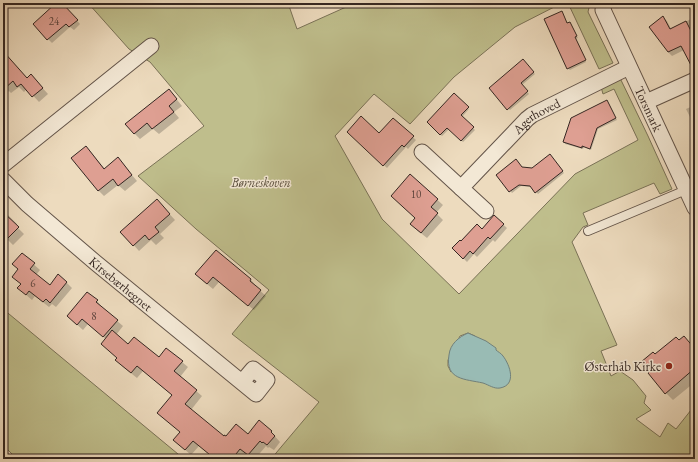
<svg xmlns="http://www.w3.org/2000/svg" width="698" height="462" font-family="'EB Garamond',serif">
  <rect width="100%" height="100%" fill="#eddbbe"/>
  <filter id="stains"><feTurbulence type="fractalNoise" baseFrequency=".005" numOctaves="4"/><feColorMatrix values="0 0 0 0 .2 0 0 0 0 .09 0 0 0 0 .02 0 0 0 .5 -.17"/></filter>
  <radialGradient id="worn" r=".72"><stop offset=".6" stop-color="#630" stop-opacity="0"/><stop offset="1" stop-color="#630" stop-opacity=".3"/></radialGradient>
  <g fill="#bfbe8c" stroke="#7a7257" fill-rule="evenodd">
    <path d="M88,3H288L297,29L355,3H562L515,27L454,77L410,124L374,94L335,136L382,219L459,294L575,174L638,140L614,89L603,94L601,87L620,78L648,136L672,189L660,194L654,183L583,213L588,225L583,227L572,242L617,345L601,351L611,376L620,371L633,380L646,396L644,403L651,410L636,419L660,437L668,423L676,429L695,405V459H271L319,402L232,334L269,290L196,229L138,176L204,126L150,62L129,49ZM468,333L475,336L451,372L448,366V360L460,336Z"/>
    <polygon points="568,3 590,3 588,12 613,63 599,69"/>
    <polygon points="3,309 184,459 17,459 3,445"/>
  </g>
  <path fill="#99bbb4" stroke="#71807a" d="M468,333L486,341L496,348V350C498,352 501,353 503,356C510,365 517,385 500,388C494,389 489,385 483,383C465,379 445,380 449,355C450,344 459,337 468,333Z"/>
  <g fill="#0003">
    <polygon points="58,3 61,3 80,24 74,30 70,27 52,43 34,25"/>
    <polygon points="563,14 568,24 570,23 571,25 578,38 575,39 586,62 570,70 568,68"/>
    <polygon points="663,17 667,21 671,29 695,17 695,65 684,50 672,56 668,52"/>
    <polygon points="3,60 27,79 36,81 48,94 39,102 27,89 24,92 19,87 11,93 9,91 3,96"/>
    <polygon points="523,60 535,74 522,85 529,94 510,110 490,88"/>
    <polygon points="454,94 469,109 462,117 475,130 463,142 449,129 442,136 428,122"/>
    <polygon points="174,96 182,106 174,112 179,118 159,134 153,129 140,139 134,133"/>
    <polygon points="607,101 617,120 598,129 591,150 584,147 583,149 565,144 564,142"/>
    <polygon points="695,105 695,127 686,109"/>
    <polygon points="393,119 416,140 408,149 406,147 387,168 348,132 379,134"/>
    <polygon points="86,147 105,169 118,159 137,181 125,191 118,185 104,196 98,190"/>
    <polygon points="551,157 564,173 538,194 532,187 521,186 512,193 497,175 522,168 532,169"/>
    <polygon points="410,175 443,205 436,213 443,220 427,238 417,230 416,218"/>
    <polygon points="162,206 175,220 160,234 164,238 156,245 151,240 139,251 122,232"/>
    <polygon points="3,210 17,224 15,225 24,234 13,245 4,236 3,238"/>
    <polygon points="494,216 507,228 495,242 493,240 477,257 474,254 467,262 453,248 482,230"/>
    <polygon points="216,251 251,280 256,286 256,287 266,296 254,310 219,282 213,289 202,280"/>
    <polygon points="22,254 40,270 36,275 50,286 66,282 72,288 56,307 52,304 49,307 35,296 32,300 18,288 21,284 19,282 19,269"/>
    <polygon points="97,301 102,307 102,308 123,326 116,335 128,346 159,359 182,362 188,367 180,377 202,396 191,410 224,437 248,435 259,422 271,432 280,442 274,450 269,447 268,448 266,446 255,459 253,459 246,454 242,459 215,459 199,446 191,455 174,440 181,432 173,396 143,371 137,378 122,366 118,358 102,344 106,339 88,324 83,330 74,322"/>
    <polygon points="684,337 695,349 695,382 673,400 666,393 655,355 679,341"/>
  </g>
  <g fill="#de9f92" stroke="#352722">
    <polygon points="56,3 62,3 78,20 69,27 66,24 47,40 33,24"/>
    <polygon points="562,11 567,23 570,22 577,36 575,37 586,60 567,69 544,19"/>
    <polygon points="663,16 670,29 686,21 695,39 695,71 694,71 681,46 668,52 649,27"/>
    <polygon points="3,51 27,78 31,74 43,88 32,97 21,84 17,87 13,81 3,90"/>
    <polygon points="523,59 534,72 521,83 528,91 507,110 489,88"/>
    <polygon points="169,89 177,99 169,106 174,112 152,129 147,123 134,134 125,124"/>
    <polygon points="454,93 469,107 461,115 474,127 461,141 447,128 440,135 427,122"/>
    <polygon points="607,100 616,118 597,128 590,149 582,146 582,148 563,142 571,118"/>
    <polygon points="361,116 379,133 393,118 414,136 404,147 402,145 383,166 347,132"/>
    <polygon points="86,146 104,169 118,157 132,175 118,186 113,179 98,191 71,158"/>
    <polygon points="550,154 563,171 535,193 530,186 519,185 509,192 496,175 516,159 522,167 532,168"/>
    <polygon points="410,174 438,199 431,207 438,213 421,233 410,224 415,218 391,196"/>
    <polygon points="157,199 170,214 155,227 159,232 149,240 145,235 133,246 120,232"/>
    <polygon points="3,212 19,227 3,243"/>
    <polygon points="494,215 504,224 490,239 488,237 473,254 470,251 463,259 452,248 460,240 461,241 477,224 482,229"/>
    <polygon points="216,250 251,279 250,281 261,290 248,306 213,277 207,284 195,274"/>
    <polygon points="22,253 35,263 30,269 50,285 58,274 67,282 50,303 46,299 43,302 29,291 26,295 17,288 21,284 12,277 18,269 12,264"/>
    <polygon points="87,292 98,300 96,302 118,320 103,337 82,319 77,325 67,316"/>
    <polygon points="112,330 128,344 134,337 159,357 166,348 183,361 174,371 197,390 185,404 224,436 224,435 226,436 236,424 248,434 259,420 272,431 271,432 275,436 267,445 263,442 262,443 260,441 248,455 240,449 232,459 215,459 193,441 185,450 173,440 180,432 157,413 172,395 137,366 131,373 115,360 117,358 101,344"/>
    <polygon points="684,336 695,349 695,368 665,394 648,373 649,372 641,362 653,352 655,354 676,337 679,340"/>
  </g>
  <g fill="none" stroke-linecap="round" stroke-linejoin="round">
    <g stroke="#635449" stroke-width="10">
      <polyline id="lane" points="588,231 686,190"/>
    </g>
    <g stroke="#635449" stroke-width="17">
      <g id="street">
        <path id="s1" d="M604,3L603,10L695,208"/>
        <polyline points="646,102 695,80"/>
        <path id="s2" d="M422,152L461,188L527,119L532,115L629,67"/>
        <polyline points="3,165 151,46"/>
        <path id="s3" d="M3,180L27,204L96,263L256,394L267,380L253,369L242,382"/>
        <polyline points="461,188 486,211"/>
      </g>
    </g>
    <use href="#lane" stroke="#f3e8d5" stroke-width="8"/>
    <use href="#street" stroke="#f3e8d5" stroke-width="15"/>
  </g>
  <circle fill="#8f2418" stroke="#f3e8d5" stroke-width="1.5" cx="669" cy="366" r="4"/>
  <g text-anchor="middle" stroke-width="3" stroke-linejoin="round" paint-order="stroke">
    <g font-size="11" fill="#5f453e">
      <text x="54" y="25">24</text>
      <text x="416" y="198">10</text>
      <text x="33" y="287">6</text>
      <text x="94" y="320">8</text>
    </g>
    <g font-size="13" fill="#352722" stroke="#f3e8d5">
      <text dy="5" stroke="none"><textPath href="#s1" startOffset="116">Torsmark</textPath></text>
      <text dy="5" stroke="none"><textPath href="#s2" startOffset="158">Agerhoved</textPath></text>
      <text dy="5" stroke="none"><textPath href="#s3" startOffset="157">Kirsebærhegnet</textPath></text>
    </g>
    <g font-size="13" font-style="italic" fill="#584d3c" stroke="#f3e8d5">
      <text x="261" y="187">Børneskoven</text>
    </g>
    <g font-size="13" fill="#352722" stroke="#f3e8d5" text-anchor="end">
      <text x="661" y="371">Østerhåb Kirke</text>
    </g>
  </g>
  <rect width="698" height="462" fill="none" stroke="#eddbbe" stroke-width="16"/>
  <rect x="4" y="4" width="690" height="454" fill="none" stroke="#352722" stroke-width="2"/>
  <rect x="8" y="8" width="682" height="446" fill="none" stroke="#352722"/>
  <rect width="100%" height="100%" filter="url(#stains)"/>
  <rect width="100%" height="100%" fill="url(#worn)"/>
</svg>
